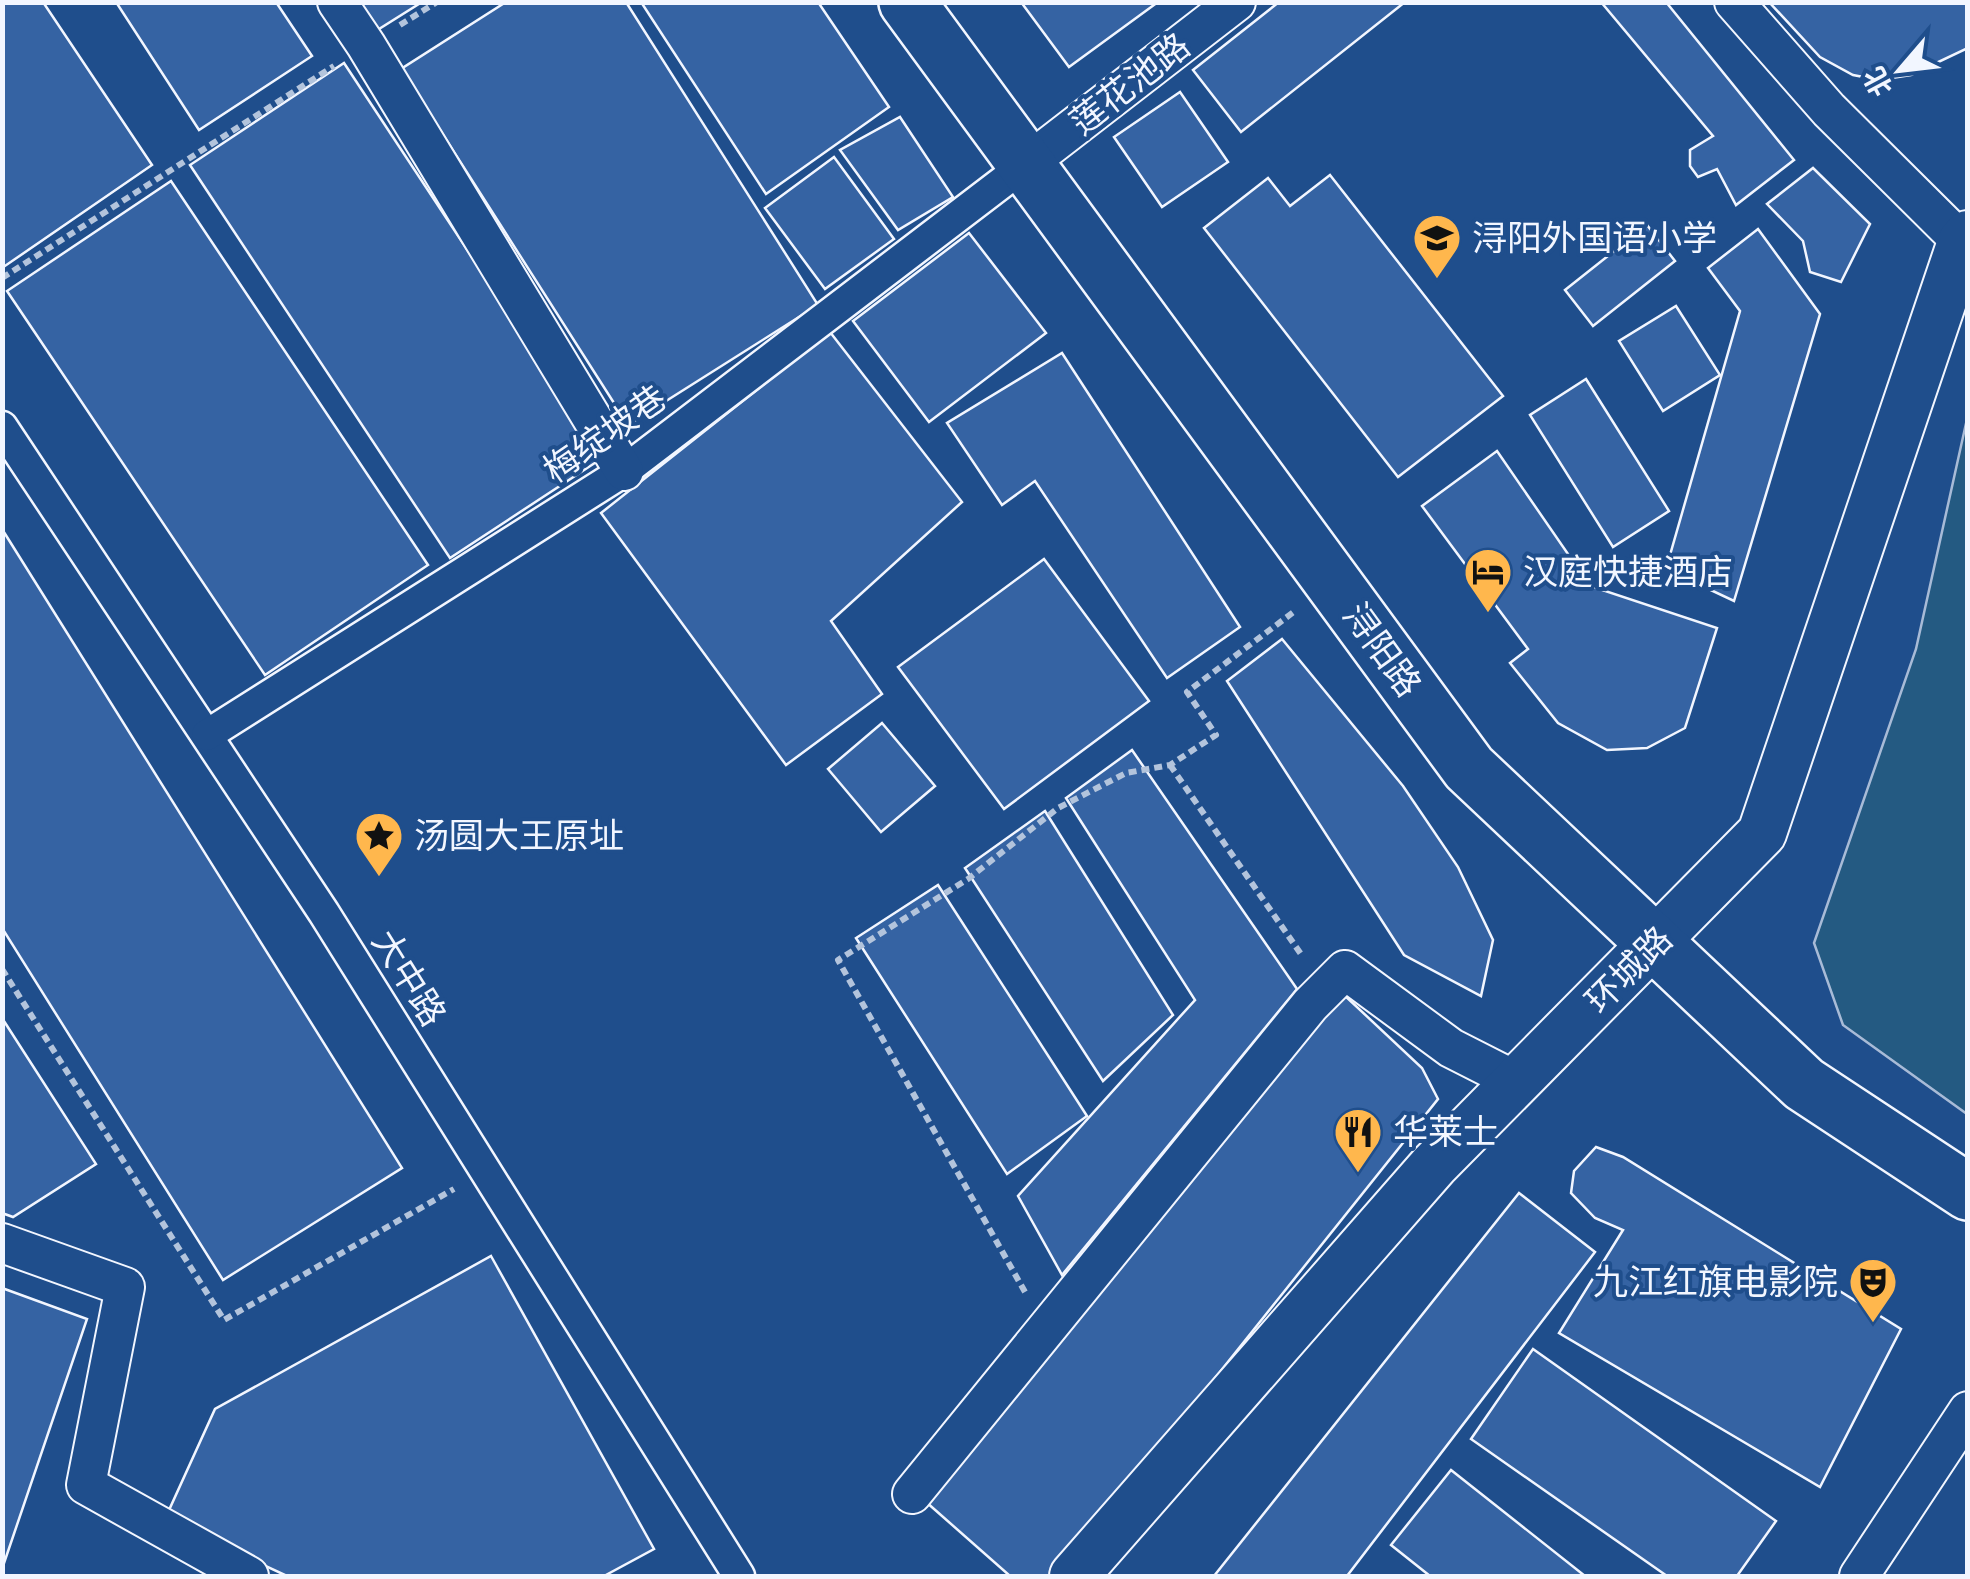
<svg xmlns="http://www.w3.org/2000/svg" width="1970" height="1579" font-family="Helvetica,'Noto Sans SC',sans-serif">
  <rect width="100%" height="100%" fill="#1f4e8c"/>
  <polygon fill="#245a82" stroke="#a8bbd7" stroke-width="2.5" points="1967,419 1967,1114 1843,1025 1814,943 1916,649"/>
  <g fill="#3563a3" stroke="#f2f6ff" stroke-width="2.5">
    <polygon points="2,2 43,2 152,165 2,268"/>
    <polygon points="116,2 276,2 312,56 199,130"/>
    <polygon points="351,2 422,2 371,34"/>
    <polygon points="506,2 626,2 818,305 628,425 401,69"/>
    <polygon points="641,2 818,2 889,107 766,194"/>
    <polygon points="1021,2 1158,2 1069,67"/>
    <polygon points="1279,2 1405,2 1241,132 1193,70"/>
    <polygon points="1601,2 1666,2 1794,160 1736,205 1717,169 1698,177 1690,166 1690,150 1713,136"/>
    <polygon points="1769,2 1968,2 1968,48 1911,75 1879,80 1853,75 1820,57"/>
    <polygon points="344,63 604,457 450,558 190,165"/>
    <polygon points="1180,92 1228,162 1162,207 1114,137"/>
    <polygon points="900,117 953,197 898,230 840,150"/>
    <polygon points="834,157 894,239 825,289 765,208"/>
    <polygon points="1813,168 1870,224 1841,282 1810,272 1803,241 1767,204"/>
    <polygon points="1330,175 1503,396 1398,477 1204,228 1268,178 1290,206"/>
    <polygon points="171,181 428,565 265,675 7,291"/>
    <polygon points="1647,225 1675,261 1593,326 1565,290"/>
    <polygon points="1758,229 1820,314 1734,601 1666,569 1740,311 1708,268"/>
    <polygon points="969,233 1046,333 929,422 853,321"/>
    <polygon points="1676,306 1720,375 1663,411 1619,341"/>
    <polygon points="830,332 962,502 831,621 882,694 786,765 601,513"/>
    <polygon points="1062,353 1240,627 1167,678 1035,481 1002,505 947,423"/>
    <polygon points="1586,379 1669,511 1613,547 1530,415"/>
    <polygon points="1497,451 1590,586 1717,628 1685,728 1647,748 1607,750 1558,723 1510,663 1528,649 1422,506"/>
    <polygon points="2,529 402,1168 223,1280 2,928"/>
    <polygon points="1044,559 1149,701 1004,809 898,667"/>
    <polygon points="1282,639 1403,786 1458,867 1493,940 1481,996 1404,955 1227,681"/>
    <polygon points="882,723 935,786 881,832 828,769"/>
    <polygon points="1132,750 1297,989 1062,1275 1018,1196 1195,1000 1066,798"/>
    <polygon points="1045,811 1173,1015 1103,1081 965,868"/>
    <polygon points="938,885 1087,1116 1007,1174 856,938"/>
    <polygon points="1342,993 1422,1068 1438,1099 1057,1576 1010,1576 925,1501"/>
    <polygon points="2,1018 96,1164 13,1217 2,1213"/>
    <polygon points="1596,1147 1623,1157 1901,1329 1820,1487 1559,1333 1623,1230 1595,1218 1571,1193 1574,1171"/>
    <polygon points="1519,1193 1595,1252 1347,1576 1214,1576"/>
    <polygon points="491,1256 654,1549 604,1576 287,1576 165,1519 215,1409"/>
    <polygon points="2,1288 87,1319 2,1569"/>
    <polygon points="1533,1349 1776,1521 1737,1576 1667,1576 1471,1439"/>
    <polygon points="1451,1470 1585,1576 1430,1576 1391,1545"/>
  </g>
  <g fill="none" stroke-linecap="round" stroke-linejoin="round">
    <g stroke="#f2f6ff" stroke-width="35">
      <g id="pedestrian">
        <polyline points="2,427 324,913 739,1576"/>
        <polyline points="207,735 624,471 1025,165"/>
      </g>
    </g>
    <g stroke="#f2f6ff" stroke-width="42">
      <g id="minor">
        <polyline points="337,2 366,45 624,471"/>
        <polyline points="1734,2 1829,110 1962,242"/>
        <polyline points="1025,165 1236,2"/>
        <polyline points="2,1243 125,1287 86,1485 249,1576"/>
        <polyline points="912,1494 1310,1005 1345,970 1451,1048 1518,1082"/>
        <polyline points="1859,1576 1968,1411"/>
      </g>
    </g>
    <g stroke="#f2f6ff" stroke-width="52">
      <polyline id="tertiary" points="1074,1576 1434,1165 1762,833 1962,242 1968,235"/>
    </g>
    <g stroke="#f2f6ff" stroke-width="60">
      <polyline id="secondary" points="907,2 1469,768 1804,1084 1968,1192"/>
    </g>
    <g stroke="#b3c4dc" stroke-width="6" stroke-dasharray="8 5" stroke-linecap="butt">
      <polyline points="400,25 437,2"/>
      <polyline points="2,278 334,66"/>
      <polyline points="1170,765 1303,957"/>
      <polyline points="2,969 224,1320 454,1189"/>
      <polyline points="1025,1292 838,960 968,879 1058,808 1126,773 1170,765 1216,735 1187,692 1295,611"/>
    </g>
    <use href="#pedestrian" stroke="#1f4e8c" stroke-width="30"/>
    <use href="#minor" stroke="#1f4e8c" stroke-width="38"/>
    <use href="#tertiary" stroke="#1f4e8c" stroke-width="48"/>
    <use href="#secondary" stroke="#1f4e8c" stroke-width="55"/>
  </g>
  <defs>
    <g id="school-pin" transform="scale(2.5)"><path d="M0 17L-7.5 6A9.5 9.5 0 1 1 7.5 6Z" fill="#ffb74d" stroke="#1f4e8c"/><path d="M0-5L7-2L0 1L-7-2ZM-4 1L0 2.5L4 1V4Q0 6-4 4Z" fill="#111"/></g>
    <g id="hotel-pin" transform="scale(2.5)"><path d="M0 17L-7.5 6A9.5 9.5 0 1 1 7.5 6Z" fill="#ffb74d" stroke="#1f4e8c"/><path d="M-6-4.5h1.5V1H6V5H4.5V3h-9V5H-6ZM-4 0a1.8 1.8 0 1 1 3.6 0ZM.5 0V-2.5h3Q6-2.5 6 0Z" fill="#111"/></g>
    <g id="sight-pin" transform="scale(2.5)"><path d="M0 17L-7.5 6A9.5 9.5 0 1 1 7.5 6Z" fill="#ffb74d" stroke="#1f4e8c"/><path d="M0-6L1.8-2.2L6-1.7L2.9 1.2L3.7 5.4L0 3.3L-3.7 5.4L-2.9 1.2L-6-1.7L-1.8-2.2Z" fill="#111"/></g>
    <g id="restaurant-pin" transform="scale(2.5)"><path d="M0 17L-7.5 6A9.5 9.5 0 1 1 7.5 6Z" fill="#ffb74d" stroke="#1f4e8c"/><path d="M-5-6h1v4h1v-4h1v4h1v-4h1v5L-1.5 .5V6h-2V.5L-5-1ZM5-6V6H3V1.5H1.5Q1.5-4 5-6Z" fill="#111"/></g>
    <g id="theatre-pin" transform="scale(2.5)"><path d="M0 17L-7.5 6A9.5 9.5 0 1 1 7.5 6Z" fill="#ffb74d" stroke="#1f4e8c"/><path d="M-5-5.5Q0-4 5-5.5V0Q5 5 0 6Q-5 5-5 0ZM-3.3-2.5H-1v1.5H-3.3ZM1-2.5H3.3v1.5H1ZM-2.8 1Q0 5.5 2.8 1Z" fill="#111"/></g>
  </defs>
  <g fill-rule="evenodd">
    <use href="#school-pin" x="1437" y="238"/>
    <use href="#hotel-pin" x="1488" y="572"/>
    <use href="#sight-pin" x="379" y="836"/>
    <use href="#restaurant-pin" x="1358" y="1132"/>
    <use href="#theatre-pin" x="1873" y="1282"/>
  </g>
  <g text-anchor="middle" stroke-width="8" stroke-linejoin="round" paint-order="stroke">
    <g font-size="35" fill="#f2f6ff" stroke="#1f4e8c">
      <text transform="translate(1130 84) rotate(-38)" y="12">莲花池路</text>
      <text transform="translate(605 434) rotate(-35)" y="12">梅绽坡巷</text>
      <text transform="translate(1382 650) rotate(54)" y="12">浔阳路</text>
      <text transform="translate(1629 970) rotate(-45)" y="12">环城路</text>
      <text transform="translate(409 978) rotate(58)" y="12">大中路</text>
    </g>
    <g font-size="35" fill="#f2f6ff" stroke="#1f4e8c" text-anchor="start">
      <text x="1472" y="250">浔阳外国语小学</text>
      <text x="1523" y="584">汉庭快捷酒店</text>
      <text x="414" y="848">汤圆大王原址</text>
      <text x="1393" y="1144">华莱士</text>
      <text x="1838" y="1294" text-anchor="end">九江红旗电影院</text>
    </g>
  </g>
  <rect width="1970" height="1579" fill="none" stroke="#f2f6ff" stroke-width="10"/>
  <g transform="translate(1900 70) rotate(242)" stroke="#1f4e8c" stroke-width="8" paint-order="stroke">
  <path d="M0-8L18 38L0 25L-18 38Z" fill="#f2f6ff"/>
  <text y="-15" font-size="28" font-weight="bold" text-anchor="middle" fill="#f2f6ff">北</text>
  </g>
</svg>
